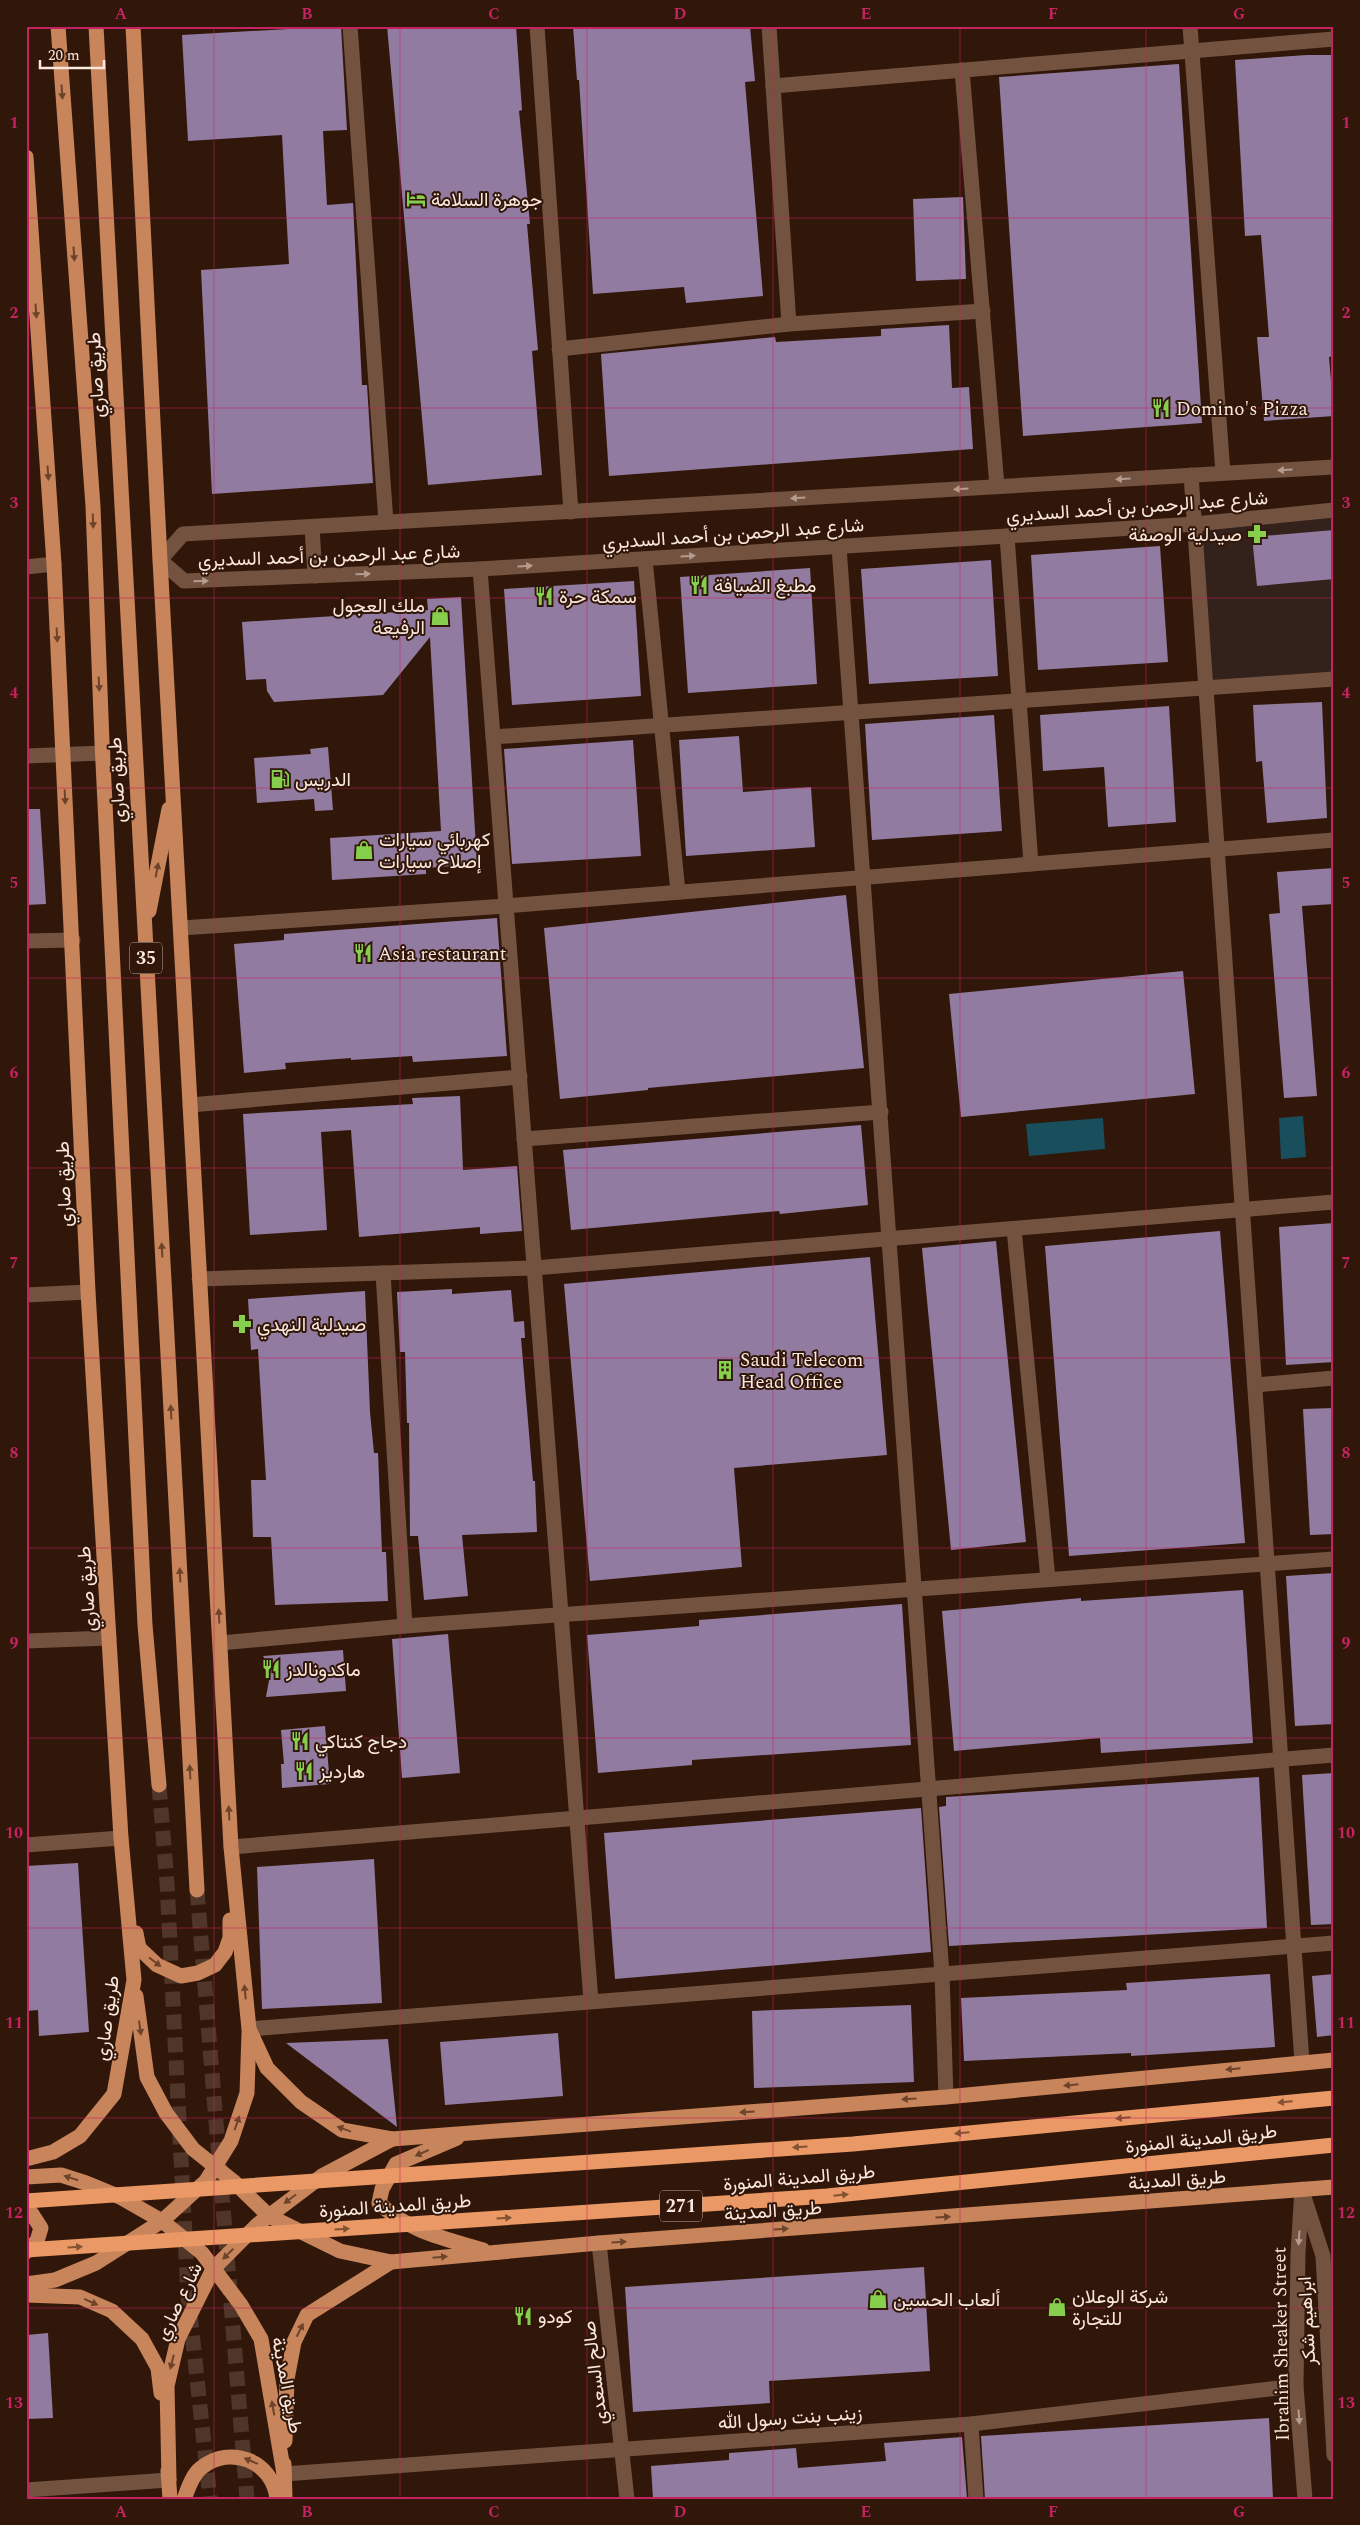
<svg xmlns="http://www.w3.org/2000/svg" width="1360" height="2525" font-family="Spectral,Vazirmatn,serif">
  <rect width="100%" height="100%" fill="#311709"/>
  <polygon fill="#33211b" points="1334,516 1334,673 1212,683 1201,529"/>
  <g fill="#194e5c">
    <polygon points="1303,1116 1306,1157 1281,1159 1279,1118"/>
    <polygon points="1103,1118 1105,1149 1029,1156 1026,1124"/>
  </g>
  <g fill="#927ba0">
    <polygon points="341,26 347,130 323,131 327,205 353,203 362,385 367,385 373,483 212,494 201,270 289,264 282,135 188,141 182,35"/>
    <polygon points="387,26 516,26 522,110 519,111 530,224 527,224 538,350 532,351 542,475 428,485"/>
    <polygon points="573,26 750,26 755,81 745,82 763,296 686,303 684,287 593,294 579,80 577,80"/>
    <polygon points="1307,55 1334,55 1334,356 1329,357 1334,416 1264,421 1257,337 1269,337 1261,235 1245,236 1235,60"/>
    <polygon points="1179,64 1202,423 1023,436 999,77"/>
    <polygon points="963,197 966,279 916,281 913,199"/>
    <polygon points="949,325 952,388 969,387 973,449 609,476 601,354 775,337 776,342 881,336 881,329"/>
    <polygon points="1334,530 1334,579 1257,586 1252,537"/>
    <polygon points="1160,546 1168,662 1038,670 1031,555"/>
    <polygon points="991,560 998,676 869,684 861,569"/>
    <polygon points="810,568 817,684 688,693 680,577"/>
    <polygon points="634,581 641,696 512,705 504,589"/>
    <polygon points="461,597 477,864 426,868 426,874 332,880 330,838 441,831 430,637 383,695 274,702 267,691 266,679 246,680 242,622 428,610 427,599"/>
    <polygon points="1322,702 1327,818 1267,823 1262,761 1256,762 1253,705"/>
    <polygon points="1169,706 1176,822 1108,827 1104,767 1043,771 1040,715"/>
    <polygon points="994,715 1002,831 872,840 865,724"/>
    <polygon points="739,736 743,792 811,787 815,847 686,856 679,740"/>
    <polygon points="633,740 641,856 512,864 504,749"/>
    <polygon points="328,747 333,810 315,811 314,799 257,803 254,758 311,754 310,749"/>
    <polygon points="26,809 40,809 46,904 26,905"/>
    <polygon points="1334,868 1334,904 1302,906 1317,1096 1284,1098 1269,914 1280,913 1277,872"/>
    <polygon points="846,895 864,1068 648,1088 648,1090 560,1099 544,928"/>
    <polygon points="497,918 507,1056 413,1062 412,1056 351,1060 351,1058 285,1063 286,1069 244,1073 234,944 284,940 284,934"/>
    <polygon points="1183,971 1195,1094 961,1117 949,994"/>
    <polygon points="460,1096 463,1170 517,1166 522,1231 480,1234 480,1227 359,1237 351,1130 321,1132 327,1230 250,1235 243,1114 413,1104 412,1098"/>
    <polygon points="861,1125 868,1205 780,1214 779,1211 571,1230 563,1150"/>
    <polygon points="1334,1223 1334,1362 1286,1365 1279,1227"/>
    <polygon points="1220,1231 1245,1543 1069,1556 1045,1246"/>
    <polygon points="996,1241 1026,1542 951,1550 922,1248"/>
    <polygon points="870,1257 887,1455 734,1468 742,1567 590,1581 564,1284"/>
    <polygon points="452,1289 452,1294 511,1290 514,1322 524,1321 525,1338 521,1338 533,1481 535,1481 537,1532 462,1535 468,1596 424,1600 418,1536 410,1536 409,1423 407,1423 405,1352 400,1352 397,1292"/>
    <polygon points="365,1291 370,1412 374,1453 378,1453 382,1552 386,1552 388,1601 275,1605 271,1537 253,1537 251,1480 266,1480 258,1349 251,1350 248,1299"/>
    <polygon points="1334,1408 1334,1534 1310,1535 1303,1409"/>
    <polygon points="1334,1573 1334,1724 1295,1726 1286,1576"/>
    <polygon points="1243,1590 1253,1743 1101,1753 1100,1738 954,1751 942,1611 1081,1598 1081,1601"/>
    <polygon points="902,1604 911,1745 692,1760 692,1765 598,1773 587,1635 699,1626 699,1620"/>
    <polygon points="448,1634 460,1773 402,1778 392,1639"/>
    <polygon points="343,1650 346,1691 266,1697 271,1669 263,1656"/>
    <polygon points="325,1726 330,1784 282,1788 281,1764 284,1764 281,1730"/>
    <polygon points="1334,1773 1334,1924 1311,1925 1302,1775"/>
    <polygon points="1259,1777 1267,1928 949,1946 939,1807 946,1806 946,1797"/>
    <polygon points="921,1808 931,1952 615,1979 604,1833"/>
    <polygon points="374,1859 382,2003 262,2009 257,1867"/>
    <polygon points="78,1863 89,2032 39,2036 38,2010 26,2011 26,1866"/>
    <polygon points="1270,1974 1275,2047 1131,2056 1131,2053 964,2061 961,1998 1127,1990 1126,1983"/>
    <polygon points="1334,1974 1334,2035 1317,2037 1312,1976"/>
    <polygon points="911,2005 914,2082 754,2088 752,2011"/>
    <polygon points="558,2033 563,2096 445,2105 440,2042"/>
    <polygon points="388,2039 397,2127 286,2043"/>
    <polygon points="924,2267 930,2371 769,2381 770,2403 633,2412 625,2287"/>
    <polygon points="48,2333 53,2418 26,2419 26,2335"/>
    <polygon points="1269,2418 1273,2499 985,2499 981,2436"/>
    <polygon points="962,2437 967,2499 653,2499 651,2466 729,2460 729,2453 796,2448 798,2468 886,2461 884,2443"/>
  </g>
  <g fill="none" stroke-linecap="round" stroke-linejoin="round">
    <g stroke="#4f3629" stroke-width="15" stroke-dasharray="15 8" stroke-linecap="butt">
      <polyline points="159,1785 167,1883 188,2295 210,2499"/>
      <polyline points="197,1890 247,2499"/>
    </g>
    <g stroke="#73523f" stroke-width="15">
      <polyline points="350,26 386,522"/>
      <polyline points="537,26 571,512"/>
      <polyline points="769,26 789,324"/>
      <polyline points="1190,26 1223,473"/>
      <polyline points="962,70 997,486"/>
      <polyline points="773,86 1334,39"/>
      <polyline points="559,349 789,324 983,311"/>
      <polyline points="1334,467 183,534 160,560 184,581 480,569 1007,536 1195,524 1334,510"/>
      <polyline points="1191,475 1302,2062"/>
      <polyline points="312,527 315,576"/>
      <polyline points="1007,536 1031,864"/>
      <polyline points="839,547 942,1974 946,2097"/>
      <polyline points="645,559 678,892"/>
      <polyline points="26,567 54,564"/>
      <polyline points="480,569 591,2001"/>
      <polyline points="493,737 1334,679"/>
      <polyline points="26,756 103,753"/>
      <polyline points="181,928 506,906 1334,840"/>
      <polyline points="26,941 73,940"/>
      <polyline points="190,1105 520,1077"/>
      <polyline points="524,1139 881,1112"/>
      <polyline points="1014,1229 1048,1579"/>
      <polyline points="383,1273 405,1626"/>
      <polyline points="199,1279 534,1268 1334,1202"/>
      <polyline points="26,1295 88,1292"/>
      <polyline points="1255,1385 1334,1378"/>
      <polyline points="26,1641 109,1638"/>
      <polyline points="220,1643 405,1626 1334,1559"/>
      <polyline points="26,1845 121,1838"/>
      <polyline points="231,1847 1334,1755"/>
      <polyline points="249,2029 1334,1943"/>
      <polyline points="1302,2189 1298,2253 1296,2386 1305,2499"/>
      <polyline points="1304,2197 1323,2256 1334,2455"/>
      <polyline points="599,2243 627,2499"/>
      <polyline points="971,2424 976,2499"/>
      <polyline points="284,2474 971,2424 1296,2386"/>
      <polyline points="26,2490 169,2480"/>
    </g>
    <g stroke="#c8845b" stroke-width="15">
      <polyline points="58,26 93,506 102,742 145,1625 159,1785"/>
      <polyline points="96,26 197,1890"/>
      <polyline points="133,26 160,560 231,1847 249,2029 267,2068 301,2102 342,2130 392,2139 946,2097 1334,2060"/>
      <polyline points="26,157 54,564 88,1292 121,1838 134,1980 114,2094 80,2136 53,2152 26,2159"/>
      <polyline points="149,911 169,809"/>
      <polyline points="136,1933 139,1948 157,1965 181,1976 198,1973 215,1965 225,1952 230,1938 230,1920"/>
      <polyline points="136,1996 147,2077 166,2113 193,2149 233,2181 269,2216 340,2251 391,2262 599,2243 1334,2187"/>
      <path d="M457,2138L396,2164L382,2189L379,2203C407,2231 446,2239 483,2250"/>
      <polyline points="26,2177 61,2175 86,2183 120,2197 162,2221 202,2253 241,2305 261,2339 284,2474"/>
      <polyline points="26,2211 32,2214 41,2228 37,2241 26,2252"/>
      <polyline points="26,2284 55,2280 96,2263 162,2221 206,2181 231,2141 247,2093 249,2033"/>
      <polyline points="26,2295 80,2297 112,2311 142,2339 158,2368 161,2393"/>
      <polyline points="285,2441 287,2379 294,2342 307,2315 391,2262"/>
      <polyline points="284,2464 285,2499"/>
      <polyline points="168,2471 170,2499"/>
      <polyline points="169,2480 167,2386 178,2339 213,2269 257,2225 322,2176 392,2139"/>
      <path d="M184,2499C188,2489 192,2475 201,2468C230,2444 273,2461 277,2499"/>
    </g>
    <g stroke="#ea9865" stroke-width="15">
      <polyline points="26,2201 853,2144 1334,2098"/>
      <polyline points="26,2250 827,2196 1334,2145"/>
    </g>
  </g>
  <defs><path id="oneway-solid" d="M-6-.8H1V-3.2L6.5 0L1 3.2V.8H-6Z" transform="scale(1.25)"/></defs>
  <g fill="#6d432a">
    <use href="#oneway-solid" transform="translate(62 92) rotate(86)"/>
    <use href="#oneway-solid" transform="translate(74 254) rotate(86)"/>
    <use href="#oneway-solid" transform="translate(36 311) rotate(86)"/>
    <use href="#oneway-solid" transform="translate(48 473) rotate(86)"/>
    <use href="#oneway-solid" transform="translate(93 521) rotate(88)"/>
    <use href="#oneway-solid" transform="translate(57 635) rotate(87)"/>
    <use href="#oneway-solid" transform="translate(99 684) rotate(87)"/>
    <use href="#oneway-solid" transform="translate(65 797) rotate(87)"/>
    <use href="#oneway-solid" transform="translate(157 870) rotate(-79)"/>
    <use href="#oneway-solid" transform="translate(162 1250) rotate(-93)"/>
    <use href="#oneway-solid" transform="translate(171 1412) rotate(-93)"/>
    <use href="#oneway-solid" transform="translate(180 1575) rotate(-93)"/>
    <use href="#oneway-solid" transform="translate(219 1616) rotate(-93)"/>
    <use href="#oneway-solid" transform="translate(190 1772) rotate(-93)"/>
    <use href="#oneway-solid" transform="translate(229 1813) rotate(-93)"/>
    <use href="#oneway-solid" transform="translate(155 1962) rotate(37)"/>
    <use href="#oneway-solid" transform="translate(245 1992) rotate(-96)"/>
    <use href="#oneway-solid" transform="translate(140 2028) rotate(82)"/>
    <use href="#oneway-solid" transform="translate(1233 2069) rotate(174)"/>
    <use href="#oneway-solid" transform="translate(1071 2085) rotate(174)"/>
    <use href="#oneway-solid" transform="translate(909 2099) rotate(176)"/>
    <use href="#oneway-solid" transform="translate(747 2112) rotate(176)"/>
    <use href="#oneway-solid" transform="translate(237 2123) rotate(-71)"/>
    <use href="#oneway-solid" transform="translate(344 2129) rotate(-160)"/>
    <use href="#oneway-solid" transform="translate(422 2153) rotate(156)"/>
    <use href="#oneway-solid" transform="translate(71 2178) rotate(-163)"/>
    <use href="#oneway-solid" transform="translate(290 2199) rotate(143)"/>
    <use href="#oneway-solid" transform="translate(943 2217) rotate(-4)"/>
    <use href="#oneway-solid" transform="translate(781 2229) rotate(-4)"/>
    <use href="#oneway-solid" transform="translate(619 2242) rotate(-4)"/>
    <use href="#oneway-solid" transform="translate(228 2254) rotate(135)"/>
    <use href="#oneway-solid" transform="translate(440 2257) rotate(-5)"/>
    <use href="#oneway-solid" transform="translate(91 2302) rotate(24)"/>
    <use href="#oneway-solid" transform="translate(300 2330) rotate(-64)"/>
    <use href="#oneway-solid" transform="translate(172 2362) rotate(104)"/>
    <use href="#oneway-solid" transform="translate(273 2408) rotate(-100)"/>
    <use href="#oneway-solid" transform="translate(251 2461) rotate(-157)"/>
  </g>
  <g fill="#b69c8e">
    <use href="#oneway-solid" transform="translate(1285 470) rotate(177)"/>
    <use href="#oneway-solid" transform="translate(1123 479) rotate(177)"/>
    <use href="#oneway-solid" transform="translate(961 489) rotate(177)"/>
    <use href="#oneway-solid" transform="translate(798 498) rotate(177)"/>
    <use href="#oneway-solid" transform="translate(688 556) rotate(-4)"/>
    <use href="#oneway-solid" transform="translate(525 566) rotate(-4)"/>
    <use href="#oneway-solid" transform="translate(363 574) rotate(-2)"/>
    <use href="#oneway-solid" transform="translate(201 581) rotate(-2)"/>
    <use href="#oneway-solid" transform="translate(1299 2238) rotate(94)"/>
    <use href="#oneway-solid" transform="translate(1299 2417) rotate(86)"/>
  </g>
  <g fill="#845132">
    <use href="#oneway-solid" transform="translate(1285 2102) rotate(175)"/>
    <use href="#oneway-solid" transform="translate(1123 2118) rotate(175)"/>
    <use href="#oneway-solid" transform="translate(962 2133) rotate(175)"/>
    <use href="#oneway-solid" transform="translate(800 2147) rotate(176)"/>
    <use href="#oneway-solid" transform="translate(841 2195) rotate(-6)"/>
    <use href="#oneway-solid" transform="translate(504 2218) rotate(-4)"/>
    <use href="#oneway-solid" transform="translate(342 2229) rotate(-4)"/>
    <use href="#oneway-solid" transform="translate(75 2247) rotate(-4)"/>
  </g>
  <path fill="none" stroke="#c52262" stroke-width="1" stroke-opacity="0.55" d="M214,26V2499M400,26V2499M587,26V2499M773,26V2499M960,26V2499M1146,26V2499M26,218H1334M26,408H1334M26,598H1334M26,788H1334M26,978H1334M26,1168H1334M26,1358H1334M26,1548H1334M26,1738H1334M26,1928H1334M26,2118H1334M26,2308H1334"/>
  <defs>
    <g id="hotel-bare" transform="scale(1.5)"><path d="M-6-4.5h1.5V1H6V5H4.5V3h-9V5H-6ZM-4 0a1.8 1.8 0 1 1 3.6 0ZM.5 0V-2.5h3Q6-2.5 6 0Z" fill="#85cf4c" stroke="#311709" stroke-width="2.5" paint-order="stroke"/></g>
    <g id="restaurant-bare" transform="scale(1.5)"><path d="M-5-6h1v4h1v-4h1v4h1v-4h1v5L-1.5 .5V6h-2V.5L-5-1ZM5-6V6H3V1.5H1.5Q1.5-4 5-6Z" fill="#85cf4c" stroke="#311709" stroke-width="2.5" paint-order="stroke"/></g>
    <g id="pharmacy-bare" transform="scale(1.5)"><path d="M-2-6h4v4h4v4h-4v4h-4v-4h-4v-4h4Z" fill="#85cf4c" stroke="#311709" stroke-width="2.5" paint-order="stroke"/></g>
    <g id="shop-bare" transform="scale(1.5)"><path d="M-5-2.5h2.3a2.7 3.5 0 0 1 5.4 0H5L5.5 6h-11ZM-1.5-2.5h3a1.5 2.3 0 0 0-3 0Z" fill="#85cf4c" stroke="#311709" stroke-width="2.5" paint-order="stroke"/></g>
    <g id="fuel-bare" transform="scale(1.5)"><path d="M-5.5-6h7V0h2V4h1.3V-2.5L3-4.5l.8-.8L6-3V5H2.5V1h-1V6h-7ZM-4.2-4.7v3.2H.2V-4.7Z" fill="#85cf4c" stroke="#311709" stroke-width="2.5" paint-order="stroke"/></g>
    <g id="building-bare" transform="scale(1.5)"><path d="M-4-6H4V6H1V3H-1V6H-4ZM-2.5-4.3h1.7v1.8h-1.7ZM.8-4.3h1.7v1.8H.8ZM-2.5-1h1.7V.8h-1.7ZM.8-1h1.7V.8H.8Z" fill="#85cf4c" stroke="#311709" stroke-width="2.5" paint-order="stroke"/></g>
  </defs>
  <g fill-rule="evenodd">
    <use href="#hotel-bare" x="416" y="199"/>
    <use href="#restaurant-bare" x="1161" y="408"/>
    <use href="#pharmacy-bare" x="1257" y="534"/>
    <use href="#restaurant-bare" x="699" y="585"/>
    <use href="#restaurant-bare" x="544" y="596"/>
    <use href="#shop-bare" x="440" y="616"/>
    <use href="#fuel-bare" x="280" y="779"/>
    <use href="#shop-bare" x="364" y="850"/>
    <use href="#restaurant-bare" x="363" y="953"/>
    <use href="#pharmacy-bare" x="242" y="1324"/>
    <use href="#building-bare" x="725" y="1370"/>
    <use href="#restaurant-bare" x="271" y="1669"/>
    <use href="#restaurant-bare" x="300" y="1741"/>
    <use href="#restaurant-bare" x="304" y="1771"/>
    <use href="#shop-bare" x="878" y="2299"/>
    <use href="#shop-bare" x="1057" y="2307"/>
    <use href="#restaurant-bare" x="523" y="2316"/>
  </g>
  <g text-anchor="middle" stroke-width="4" stroke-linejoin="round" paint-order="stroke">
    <g fill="#311709" stroke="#bea99d" stroke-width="1">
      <rect x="130" y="942.5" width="32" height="31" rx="4"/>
      <rect x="660" y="2190.5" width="42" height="31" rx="4"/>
    </g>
    <g font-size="18" font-weight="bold" fill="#fae7dd">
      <text x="146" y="964">35</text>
      <text x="681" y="2212">271</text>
    </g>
    <g font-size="19" fill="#fae7dd" stroke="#311709" text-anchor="start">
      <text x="431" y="206">جوهرة السلامة</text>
      <text x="1176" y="415">Domino's Pizza</text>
      <text x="1242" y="541" text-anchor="end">صيدلية الوصفة</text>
      <text x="714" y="592">مطبغ الضيافة</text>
      <text x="559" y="603">سمكة حرة</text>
      <text x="425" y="612" text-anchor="end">ملك العجول<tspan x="425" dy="22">الرفيعة</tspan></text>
      <text x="295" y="786">الدريس</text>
      <text x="379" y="846">كهربائي سيارات<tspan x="379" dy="22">إصلاح سيارات</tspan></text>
      <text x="378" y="960">Asia restaurant</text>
      <text x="257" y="1331">صيدلية النهدي</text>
      <text x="740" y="1366">Saudi Telecom<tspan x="740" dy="22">Head Office</tspan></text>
      <text x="286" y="1676">ماكدونالدز</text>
      <text x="315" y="1748">دجاج كنتاكي</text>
      <text x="319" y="1778">هارديز</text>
      <text x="1072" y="2303">شركة الوعلان<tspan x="1072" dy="22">للتجارة</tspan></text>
      <text x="893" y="2306">ألعاب الحسين</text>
      <text x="538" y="2323">كودو</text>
    </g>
    <g font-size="19" fill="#fae7dd" stroke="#311709">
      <text transform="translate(95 375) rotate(-93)" y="7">طريق صاري</text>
      <text transform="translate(1137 506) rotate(-4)" y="7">شارع عبد الرحمن بن أحمد السديري</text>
      <text transform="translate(733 533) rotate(-4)" y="7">شارع عبد الرحمن بن أحمد السديري</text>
      <text transform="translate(329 555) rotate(-2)" y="7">شارع عبد الرحمن بن أحمد السديري</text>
      <text transform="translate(116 780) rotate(-93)" y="7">طريق صاري</text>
      <text transform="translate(63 1184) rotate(-92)" y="7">طريق صاري</text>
      <text transform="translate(86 1589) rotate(-94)" y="7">طريق صاري</text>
      <text transform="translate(106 2018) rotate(-82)" y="7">طريق صاري</text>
      <text transform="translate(1201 2138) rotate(-6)" y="7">طريق المدينة المنورة</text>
      <text transform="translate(799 2177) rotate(-5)" y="7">طريق المدينة المنورة</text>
      <text transform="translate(1177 2179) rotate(-4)" y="7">طريق المدينة</text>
      <text transform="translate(395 2205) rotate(-4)" y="7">طريق المدينة المنورة</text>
      <text transform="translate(773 2210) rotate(-4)" y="7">طريق المدينة</text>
      <text transform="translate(178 2301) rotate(-64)" y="7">شارع صاري</text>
      <text transform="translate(1306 2321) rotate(-93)" y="7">ابراهيم شكر</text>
      <text transform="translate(1280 2344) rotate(-91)" y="7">Ibrahim Sheaker Street</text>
      <text transform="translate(594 2373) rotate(-97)" y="7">صالح السعدي</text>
      <text transform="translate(288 2385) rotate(79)" y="7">طريق المدينة</text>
      <text transform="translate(790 2417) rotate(-4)" y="7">زينب بنت رسول الله</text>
    </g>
  </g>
  <rect width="1360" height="2525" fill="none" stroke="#311709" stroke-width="55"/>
  <path d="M40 60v8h64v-8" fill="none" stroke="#fae7dd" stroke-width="2.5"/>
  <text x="48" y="60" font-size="15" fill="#fae7dd" stroke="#311709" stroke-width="4" paint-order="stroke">20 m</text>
  <rect x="28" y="28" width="1304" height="2470" fill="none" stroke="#c52262" stroke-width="2"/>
  <g font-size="16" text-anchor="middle" font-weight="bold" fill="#c52262">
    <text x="121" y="19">A</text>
    <text x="307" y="19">B</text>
    <text x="494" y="19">C</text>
    <text x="680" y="19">D</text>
    <text x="866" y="19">E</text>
    <text x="1053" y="19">F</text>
    <text x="1239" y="19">G</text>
    <text x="14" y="128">1</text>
    <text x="1346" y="128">1</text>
    <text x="14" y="318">2</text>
    <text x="1346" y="318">2</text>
    <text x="14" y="508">3</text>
    <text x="1346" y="508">3</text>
    <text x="14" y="698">4</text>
    <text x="1346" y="698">4</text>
    <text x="14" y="888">5</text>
    <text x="1346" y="888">5</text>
    <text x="14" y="1078">6</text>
    <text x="1346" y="1078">6</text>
    <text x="14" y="1268">7</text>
    <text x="1346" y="1268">7</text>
    <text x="14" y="1458">8</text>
    <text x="1346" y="1458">8</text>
    <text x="14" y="1648">9</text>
    <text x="1346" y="1648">9</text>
    <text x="14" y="1838">10</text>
    <text x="1346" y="1838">10</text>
    <text x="14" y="2028">11</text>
    <text x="1346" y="2028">11</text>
    <text x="14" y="2218">12</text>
    <text x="1346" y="2218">12</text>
    <text x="14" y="2408">13</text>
    <text x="1346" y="2408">13</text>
    <text x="121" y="2517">A</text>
    <text x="307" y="2517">B</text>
    <text x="494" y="2517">C</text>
    <text x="680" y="2517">D</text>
    <text x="866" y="2517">E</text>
    <text x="1053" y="2517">F</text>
    <text x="1239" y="2517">G</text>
  </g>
</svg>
